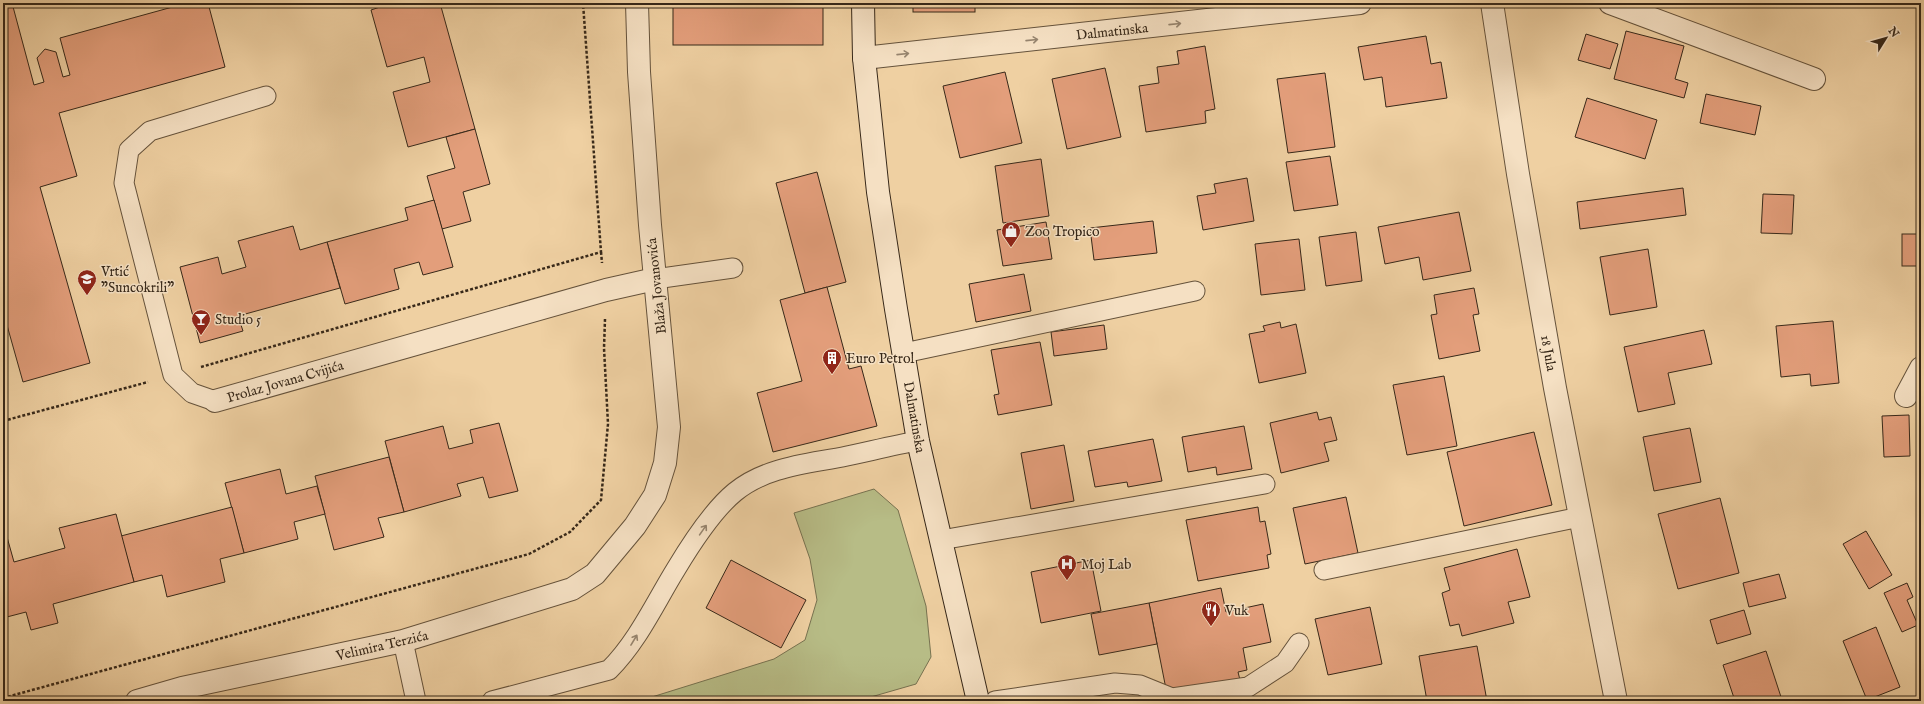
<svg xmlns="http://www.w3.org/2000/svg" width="1924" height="704" font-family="'IM FELL English',serif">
  <rect width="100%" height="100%" fill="#efd0a2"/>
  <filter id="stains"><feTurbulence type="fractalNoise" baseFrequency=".005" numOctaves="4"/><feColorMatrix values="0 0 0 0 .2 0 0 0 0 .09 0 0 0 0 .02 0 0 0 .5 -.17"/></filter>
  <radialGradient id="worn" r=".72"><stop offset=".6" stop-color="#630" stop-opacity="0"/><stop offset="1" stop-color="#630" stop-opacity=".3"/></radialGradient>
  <polygon fill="#b7bc86" stroke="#777250" points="874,489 898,510 926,606 931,657 916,684 857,701 639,701 774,659 805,640 817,600 810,559 794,513"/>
  <g fill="#e39e7b" stroke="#372819">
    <polygon points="3,3 12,3 34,85 44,82 37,58 45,49 56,52 63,77 70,75 60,38 187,3 208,3 225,67 59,113 77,176 40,187 90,363 23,382 3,311"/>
    <polygon points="392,3 440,3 475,129 408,147 393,92 430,82 424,57 387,67 371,10"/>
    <rect x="673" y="3" width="150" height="42"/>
    <rect x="913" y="3" width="62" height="9"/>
    <polygon points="1626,31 1684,46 1675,79 1688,83 1684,98 1614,79"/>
    <polygon points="1586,34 1618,44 1610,69 1578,60"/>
    <polygon points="1426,36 1431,64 1441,62 1447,98 1386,107 1382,77 1364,80 1358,47"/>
    <polygon points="1205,46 1215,109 1205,111 1206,123 1146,132 1139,86 1159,83 1157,67 1179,64 1177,51"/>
    <polygon points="1105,68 1121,137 1067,149 1052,79"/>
    <polygon points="1005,72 1022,143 960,158 943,86"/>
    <polygon points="1325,73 1335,147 1288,153 1277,79"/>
    <polygon points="1706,94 1761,106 1755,135 1700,123"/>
    <polygon points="1587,98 1657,120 1645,159 1575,137"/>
    <polygon points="475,129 490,184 463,192 471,221 442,229 427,176 455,168 446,137"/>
    <polygon points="1330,156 1338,205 1294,211 1286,162"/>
    <polygon points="1041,159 1049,216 1003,223 995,166"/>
    <polygon points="817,172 846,282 805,293 776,183"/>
    <polygon points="1247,178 1254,221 1203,230 1197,196 1216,193 1214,184"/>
    <polygon points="1683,188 1686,215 1580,229 1577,202"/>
    <polygon points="1763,194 1794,195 1792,234 1761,233"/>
    <polygon points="434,200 453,267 423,275 419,262 394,269 399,289 345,304 327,242 408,220 405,208"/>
    <polygon points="1459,212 1471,271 1423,280 1419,257 1385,264 1378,227"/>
    <polygon points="1153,221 1157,253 1094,260 1090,228"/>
    <polygon points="1046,222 1052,259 1003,266 997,230"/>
    <polygon points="293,226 300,250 327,242 340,288 238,316 243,331 200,343 180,267 218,257 222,274 246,267 238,241"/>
    <polygon points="1356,232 1362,281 1326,286 1319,237"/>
    <rect x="1902" y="234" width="19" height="32"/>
    <polygon points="1299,239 1305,290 1261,295 1255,244"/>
    <polygon points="1648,249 1657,307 1610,315 1600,257"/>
    <polygon points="1024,274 1031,311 976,322 969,284"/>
    <polygon points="827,287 849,369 861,366 877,426 773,452 757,393 802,381 780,300"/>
    <polygon points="1474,288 1479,314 1473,315 1480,351 1439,359 1431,315 1437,314 1434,295"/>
    <polygon points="1833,321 1839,383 1811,386 1810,374 1781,377 1776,326"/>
    <polygon points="1280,322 1281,328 1296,324 1306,373 1259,383 1249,334 1265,331 1263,326"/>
    <polygon points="1104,325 1107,349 1054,356 1051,332"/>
    <polygon points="1704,330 1712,364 1668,373 1675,404 1638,412 1624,347"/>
    <polygon points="1040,342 1052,405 998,415 994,395 999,394 991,350"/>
    <polygon points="1444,376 1457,446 1407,455 1393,385"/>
    <polygon points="1317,412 1319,420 1331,417 1337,440 1324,443 1329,461 1281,473 1270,423"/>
    <polygon points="1909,415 1910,456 1884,457 1882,416"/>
    <polygon points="499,423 518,491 489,498 483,477 457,484 461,496 404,512 385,441 443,426 449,449 473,443 470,430"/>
    <polygon points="1244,426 1252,469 1217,475 1216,467 1188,472 1182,437"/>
    <polygon points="1690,428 1701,482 1654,491 1643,437"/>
    <polygon points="1534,432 1552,505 1464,526 1447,452"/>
    <polygon points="1153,439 1162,481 1128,487 1127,482 1095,487 1088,451"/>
    <polygon points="1064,445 1074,501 1031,509 1021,453"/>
    <polygon points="389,457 404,512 378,518 384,537 334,550 315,476"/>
    <polygon points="280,469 286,494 317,486 325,514 294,522 298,539 244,553 225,483"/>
    <polygon points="1346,497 1358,553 1305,564 1293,508"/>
    <polygon points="1720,498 1739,573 1678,589 1658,514"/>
    <polygon points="232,507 244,553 220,559 225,582 167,597 162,575 134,582 121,536"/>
    <polygon points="1258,507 1260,522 1265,521 1271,554 1267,555 1269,568 1198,581 1186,520"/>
    <polygon points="116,514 134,582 53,604 58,623 31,630 26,612 3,618 3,538 7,537 14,562 65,548 59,528"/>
    <polygon points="1866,531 1892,575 1869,589 1843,544"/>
    <polygon points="1517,549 1530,597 1508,602 1514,623 1462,636 1459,624 1450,626 1442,593 1450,590 1444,568"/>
    <polygon points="731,560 806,600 781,648 706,608"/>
    <polygon points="1091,560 1101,611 1041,623 1031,572"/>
    <polygon points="1779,574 1786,598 1749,607 1743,583"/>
    <polygon points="1907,583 1913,597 1907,600 1918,625 1902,632 1884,593"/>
    <polygon points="1221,588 1226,612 1263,604 1271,642 1243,648 1247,670 1238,672 1240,680 1167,694 1149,603"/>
    <polygon points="1149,603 1157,644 1099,655 1091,614"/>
    <polygon points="1370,607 1382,664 1328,675 1315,619"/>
    <polygon points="1744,610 1751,634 1717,644 1710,620"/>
    <polygon points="1876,627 1900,687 1867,700 1843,641"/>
    <polygon points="1477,646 1487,701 1427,701 1419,656"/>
    <polygon points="1766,651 1782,700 1735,701 1723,665"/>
  </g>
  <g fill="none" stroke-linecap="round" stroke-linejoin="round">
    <g stroke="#65523b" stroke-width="21">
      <g id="lane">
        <polyline points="655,279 733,268"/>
        <polyline points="904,353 1195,291"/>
        <polyline points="215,401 192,393 173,375 124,183 129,150 150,131 266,96"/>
        <polyline points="941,540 1265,484"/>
        <polyline points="1324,570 1580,517"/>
        <polyline points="403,641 416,701"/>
        <path d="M492,701L609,670C638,641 655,603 676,569C691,544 713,510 735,492C767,466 809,464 847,456C871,451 894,445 918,441"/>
        <polyline points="995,701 1115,683 1140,685 1172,698 1248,687 1285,663 1299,643"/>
      </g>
    </g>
    <g stroke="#65523b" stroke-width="24">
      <g id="street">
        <polyline points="1492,3 1518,174 1555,388 1616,701"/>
        <polyline points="1610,3 1814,79"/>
        <polyline points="864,58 1360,3"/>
        <polyline points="1906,396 1921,368"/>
        <polyline points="215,401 606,290 655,279"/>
        <polyline points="137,701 182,688 403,641 572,589 595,574 635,526 655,495 665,463 669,427 650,225 639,72 637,3"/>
      </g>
    </g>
    <g stroke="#372819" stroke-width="24">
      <polyline id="secondary" points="863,3 864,58 878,192 896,309 918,441 978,701"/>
    </g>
    <g stroke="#372819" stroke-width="2.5" stroke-dasharray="3 2" stroke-linecap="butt">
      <polyline points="601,252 602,263"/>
      <polyline points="201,367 601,252 583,3"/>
      <polyline points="3,421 148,382"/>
      <polyline points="3,698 529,554 570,532 601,500 608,424 604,348 605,319"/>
    </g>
    <use href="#lane" stroke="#f5e0c3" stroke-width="19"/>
    <use href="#street" stroke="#f5e0c3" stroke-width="22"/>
    <use href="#secondary" stroke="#f5e0c3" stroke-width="22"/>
  </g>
  <defs><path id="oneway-shaft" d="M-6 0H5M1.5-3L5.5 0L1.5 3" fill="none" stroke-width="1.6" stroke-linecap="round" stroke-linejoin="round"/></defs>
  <g stroke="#96846e">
    <use href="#oneway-shaft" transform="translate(1175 24) rotate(-6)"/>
    <use href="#oneway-shaft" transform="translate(1032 40) rotate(-6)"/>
    <use href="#oneway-shaft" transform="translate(903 54) rotate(-6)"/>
    <use href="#oneway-shaft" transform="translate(703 530) rotate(-55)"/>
    <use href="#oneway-shaft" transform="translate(634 640) rotate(-59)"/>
  </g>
  <defs>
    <g id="shop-pin" transform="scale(1)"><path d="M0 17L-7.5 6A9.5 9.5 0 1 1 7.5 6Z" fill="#8f2418" stroke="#f5e0c3"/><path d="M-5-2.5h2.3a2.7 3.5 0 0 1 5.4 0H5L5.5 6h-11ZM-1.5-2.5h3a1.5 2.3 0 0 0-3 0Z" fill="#fff"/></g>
    <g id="school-pin" transform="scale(1)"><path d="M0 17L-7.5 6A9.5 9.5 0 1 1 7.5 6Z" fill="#8f2418" stroke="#f5e0c3"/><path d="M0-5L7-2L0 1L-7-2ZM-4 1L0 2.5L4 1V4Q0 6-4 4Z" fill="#fff"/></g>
    <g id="bar-pin" transform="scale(1)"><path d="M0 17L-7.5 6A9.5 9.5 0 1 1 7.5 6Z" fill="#8f2418" stroke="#f5e0c3"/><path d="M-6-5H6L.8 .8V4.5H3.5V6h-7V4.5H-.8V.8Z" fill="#fff"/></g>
    <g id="building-pin" transform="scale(1)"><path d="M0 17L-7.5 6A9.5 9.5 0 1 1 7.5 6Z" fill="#8f2418" stroke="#f5e0c3"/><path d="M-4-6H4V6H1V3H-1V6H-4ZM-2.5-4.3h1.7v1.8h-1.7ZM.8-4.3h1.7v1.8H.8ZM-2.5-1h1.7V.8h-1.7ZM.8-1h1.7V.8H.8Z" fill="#fff"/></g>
    <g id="hospital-pin" transform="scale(1)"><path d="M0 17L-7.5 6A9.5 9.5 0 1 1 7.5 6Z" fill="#8f2418" stroke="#f5e0c3"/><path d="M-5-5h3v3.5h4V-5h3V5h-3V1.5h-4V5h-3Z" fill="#fff"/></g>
    <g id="restaurant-pin" transform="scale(1)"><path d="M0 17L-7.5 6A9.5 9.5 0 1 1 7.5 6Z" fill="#8f2418" stroke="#f5e0c3"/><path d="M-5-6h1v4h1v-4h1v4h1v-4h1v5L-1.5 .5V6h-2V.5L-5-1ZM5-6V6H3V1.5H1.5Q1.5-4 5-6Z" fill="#fff"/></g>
  </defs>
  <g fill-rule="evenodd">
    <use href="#shop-pin" x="1011" y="231"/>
    <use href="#school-pin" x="87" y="279"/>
    <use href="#bar-pin" x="201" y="319"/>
    <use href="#building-pin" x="832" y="358"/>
    <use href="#hospital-pin" x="1067" y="564"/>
    <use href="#restaurant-pin" x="1211" y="610"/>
  </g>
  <g text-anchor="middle" stroke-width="3" stroke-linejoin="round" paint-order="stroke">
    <g font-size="14" fill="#372819" stroke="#f5e0c3">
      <text transform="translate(1112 31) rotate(-6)" y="5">Dalmatinska</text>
      <text transform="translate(656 286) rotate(-96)" y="5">Blaža Jovanovića</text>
      <text transform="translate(1549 353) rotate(80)" y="5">18 Jula</text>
      <text transform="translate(285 381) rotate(-16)" y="5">Prolaz Jovana Cvijića</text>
      <text transform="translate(915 417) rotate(80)" y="5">Dalmatinska</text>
      <text transform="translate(382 645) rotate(-13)" y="5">Velimira Terzića</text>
    </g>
    <g font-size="14" fill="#372819" stroke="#f5e0c3" text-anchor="start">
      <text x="1025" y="236">Zoo Tropico</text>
      <text x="101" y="276">Vrtić<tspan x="101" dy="16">"Suncokrili"</tspan></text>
      <text x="215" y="324">Studio 5</text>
      <text x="846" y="363">Euro Petrol</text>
      <text x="1081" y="569">Moj Lab</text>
      <text x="1225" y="615">Vuk</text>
    </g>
  </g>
  <rect width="1924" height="704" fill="none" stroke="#efd0a2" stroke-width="16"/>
  <rect x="4" y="4" width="1916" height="696" fill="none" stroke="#372819" stroke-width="2"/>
  <rect x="8" y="8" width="1908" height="688" fill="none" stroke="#372819"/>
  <g transform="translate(1886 38) rotate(53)" stroke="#f5e0c3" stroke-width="3" paint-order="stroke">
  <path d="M0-3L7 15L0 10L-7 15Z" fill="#372819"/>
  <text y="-6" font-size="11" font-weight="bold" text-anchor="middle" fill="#372819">N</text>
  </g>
  <rect width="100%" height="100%" filter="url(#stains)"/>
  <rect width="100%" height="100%" fill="url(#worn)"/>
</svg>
